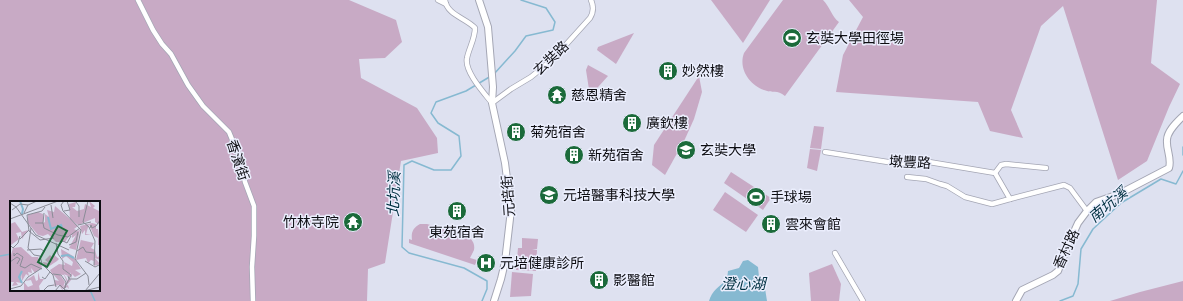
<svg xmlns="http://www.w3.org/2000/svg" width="1183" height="301" font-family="Jost,'Noto Sans TC',sans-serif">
  <rect width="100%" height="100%" fill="#dee1f0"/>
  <g fill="#c8aac5" fill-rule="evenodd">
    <path d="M0,0H349L396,20L402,42L385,58L359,59L361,78L417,108L437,138L438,153L401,161L385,263L368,269L367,301H0ZM11,202H99V290H11Z"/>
    <polygon points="711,0 770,0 743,43"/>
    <path d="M783,0H823C830,7 832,17 839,22L785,96C777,89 773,94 764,90C750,85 738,69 744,53Z"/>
    <polygon points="849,0 1157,0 1151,63 1180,84 1169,107 1147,161 1118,180 1063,6 1041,26 1011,110 1023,138 990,131 978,102 836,92 843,55 863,17"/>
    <polygon points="634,33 616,64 597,50 598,47"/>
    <polygon points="588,65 608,76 590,96 586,70"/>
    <polygon points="699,76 702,92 694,119 685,139 665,175 652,165 654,145"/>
    <polygon points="814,126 824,127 821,149 810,148"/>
    <polygon points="810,149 821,150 817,171 807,168"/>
    <polygon points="731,172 771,198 763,210 724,183"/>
    <polygon points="725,192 758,215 746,232 713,210"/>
    <path d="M420,224H427L467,236C473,240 475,244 474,250L470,258L477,260L475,265L409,243V239L412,240C411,232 413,228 420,224Z"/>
    <polygon points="522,238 538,239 537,249 532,249 537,250 536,271 516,270 518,248 522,248"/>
    <polygon points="832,264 841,284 839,301 811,301 809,273"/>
    <polygon points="512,272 533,274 531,296 510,297"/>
    <polygon points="1183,281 1183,301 1110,301 1140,292"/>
  </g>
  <path fill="#86b9d1" d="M748,260L758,267L759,277L764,282L767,301H709C712,291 719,286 727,280L728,271L739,268L743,261Z"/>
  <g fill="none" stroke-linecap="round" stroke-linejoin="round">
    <g stroke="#86b9d1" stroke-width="1.5">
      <polyline points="494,74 515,51 526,36 553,30 555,22 546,8 521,0"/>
      <polyline points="1183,147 1183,155"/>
      <polyline points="0,256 11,254"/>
      <polyline points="90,290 95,301"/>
      <polyline points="482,301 487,289 487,281 464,268 409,253 402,247 404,165 412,161 434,170 451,170 461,156 459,136 438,123 431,113 436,102 466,91 491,76"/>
      <polyline points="1060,301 1073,296 1078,284 1081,249 1093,229 1121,203 1161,179 1176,184 1183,171"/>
    </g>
    <g stroke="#a4a6b4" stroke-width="6">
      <g id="street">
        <polyline points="138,0 153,30 162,44 171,54 188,85 203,106 229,132 240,159 245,182 254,206 254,236 252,267 253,301"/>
        <polyline points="438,0 446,4"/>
        <path d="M445,0C447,15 466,18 475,28C475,39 469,48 467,58C464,71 484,93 492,103L511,89L531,77L553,59L590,18C594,12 594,7 591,0"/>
        <polyline points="825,152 894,163 929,162 995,173 1010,199 1064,185 1070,188 1087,211"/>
        <polyline points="995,173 1001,165 1006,164 1046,168"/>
        <polyline points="907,177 926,179 940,184 947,186 965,197 992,204 1010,199"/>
        <polyline points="835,253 863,301"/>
      </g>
    </g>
    <g stroke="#a4a6b4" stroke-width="8">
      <g id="secondary">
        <polyline points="479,0 488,27 493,87 492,103 505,163 511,210 505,262 501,279 494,301"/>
        <path d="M1016,301L1022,290L1053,275L1058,271L1068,245L1078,223L1087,211L1096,202L1119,194L1169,168C1172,158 1166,150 1167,140C1167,131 1177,122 1183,116"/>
      </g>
    </g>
    <use href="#street" stroke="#fff" stroke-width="4.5"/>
    <use href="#secondary" stroke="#fff" stroke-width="6"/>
  </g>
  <defs>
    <g id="stadium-disc" transform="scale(1)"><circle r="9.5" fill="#1b6a3a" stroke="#ebeefd"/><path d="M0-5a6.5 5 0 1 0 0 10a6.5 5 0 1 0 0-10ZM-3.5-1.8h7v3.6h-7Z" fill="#fff"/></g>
    <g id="building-disc" transform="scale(1)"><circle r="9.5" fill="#1b6a3a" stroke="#ebeefd"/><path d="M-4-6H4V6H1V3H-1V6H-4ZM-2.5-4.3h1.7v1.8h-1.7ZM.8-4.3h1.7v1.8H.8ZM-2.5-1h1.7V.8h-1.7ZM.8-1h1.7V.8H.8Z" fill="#fff"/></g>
    <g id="temple-disc" transform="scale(1)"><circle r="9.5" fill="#1b6a3a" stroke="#ebeefd"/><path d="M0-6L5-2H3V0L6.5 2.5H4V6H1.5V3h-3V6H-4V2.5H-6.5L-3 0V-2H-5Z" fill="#fff"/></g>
    <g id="university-disc" transform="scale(1)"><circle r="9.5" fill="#1b6a3a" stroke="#ebeefd"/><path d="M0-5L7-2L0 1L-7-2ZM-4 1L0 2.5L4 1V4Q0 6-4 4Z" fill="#fff"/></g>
    <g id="hospital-disc" transform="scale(1)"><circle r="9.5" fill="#1b6a3a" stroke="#ebeefd"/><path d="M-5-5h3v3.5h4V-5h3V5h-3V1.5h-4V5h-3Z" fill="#fff"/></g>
  </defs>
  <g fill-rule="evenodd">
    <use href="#stadium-disc" x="792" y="38"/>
    <use href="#building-disc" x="668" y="71"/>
    <use href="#temple-disc" x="557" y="95"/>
    <use href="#building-disc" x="632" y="123"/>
    <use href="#building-disc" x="516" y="132"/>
    <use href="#university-disc" x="686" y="150"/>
    <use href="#building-disc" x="574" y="155"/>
    <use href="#university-disc" x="549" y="195"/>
    <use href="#stadium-disc" x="756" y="197"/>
    <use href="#building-disc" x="457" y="211"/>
    <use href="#temple-disc" x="353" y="222"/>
    <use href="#building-disc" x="771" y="224"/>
    <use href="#hospital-disc" x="486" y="263"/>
    <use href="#building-disc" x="599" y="280"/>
  </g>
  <g text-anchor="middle" stroke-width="3" stroke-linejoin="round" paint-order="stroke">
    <g font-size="14" fill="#0d0d12" stroke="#ebeefd" text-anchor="start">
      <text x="806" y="43">玄奘大學田徑場</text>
      <text x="682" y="76">妙然樓</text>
      <text x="571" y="100">慈恩精舍</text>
      <text x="646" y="128">廣欽樓</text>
      <text x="530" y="137">菊苑宿舍</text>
      <text x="700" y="155">玄奘大學</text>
      <text x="588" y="160">新苑宿舍</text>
      <text x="563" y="200">元培醫事科技大學</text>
      <text x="770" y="202">手球場</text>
      <text x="339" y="227" text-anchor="end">竹林寺院</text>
      <text x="785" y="229">雲來會館</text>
      <text x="457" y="237" text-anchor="middle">東苑宿舍</text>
      <text x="500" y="268">元培健康診所</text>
      <text x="613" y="285">影醫館</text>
    </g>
    <g font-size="14" fill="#0d0d12" stroke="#ebeefd">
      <text transform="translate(551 58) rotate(-44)" y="5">玄奘路</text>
      <text transform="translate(238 160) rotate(72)" y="5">香濱街</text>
      <text transform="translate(910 162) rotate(3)" y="5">墩豐路</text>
      <text transform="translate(508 196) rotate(-94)" y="5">元培街</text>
      <text transform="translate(1066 249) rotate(-65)" y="5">香村路</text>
    </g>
    <g font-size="15" font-style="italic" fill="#003041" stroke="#ebeefd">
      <text transform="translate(394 194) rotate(-88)" y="5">北坑溪</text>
      <text transform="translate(1108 205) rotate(-40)" y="5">南坑溪</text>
      <text x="743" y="289">澄心湖</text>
    </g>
  </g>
  <g transform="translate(10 201)">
    <rect width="90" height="90" fill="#dee1f0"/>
    <path d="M79,0L85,5L83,7L89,10L90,24L85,21V17L68,24L60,18L59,3L66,1L65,6H62L67,10L74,8L75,3L81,6ZM45,5L68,25L64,28L68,30L70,28L66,49L59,47L66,34L62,37V34L59,35L55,41H46L38,33L33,35L28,34L18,22V14L28,11L33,13V22L35,21V13L39,16L37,9L44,11ZM5,21L12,31L18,29L12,38L11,31L6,32L9,38L1,44V54L3,47L11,46L22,56H28L32,66L25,72L21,67L22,72L18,71L19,75L16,73L12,80L11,71V82L6,81L8,84L2,85L4,81H0V23ZM82,22L86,23V28H88L90,44H88V37L84,35L79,23L76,33L81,34H75V29L72,33L70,25ZM72,34L71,39L84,42L81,47L85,49L87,56L90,55V59L85,57L90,63L84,65V60L81,59L78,62L76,57L66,59ZM51,48L63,55L71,68L65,69L71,73L65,76L62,73V78L60,71V76L54,73L58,80L60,77L61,79L56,85L58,84L59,88L57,86L54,88L52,85L53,90L49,84L44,85L45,79L49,80L43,73L50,74L55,81L53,86L57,81L54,74L42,73L40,69L49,63L55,64L54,61L62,65L63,61L56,55L52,58ZM42,52L49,58L47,60L38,66L34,65L33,61L39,62L35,59L40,54L42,56H44ZM28,71L30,78H34L29,85L30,90H14V81L18,86L23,84L21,79L15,80L24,74L26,80L28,79Z" fill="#c8aac5"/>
    <path fill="none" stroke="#86b9d1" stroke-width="2" d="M10,0L13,8L12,13M38,16L41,28L51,24L52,26M51,55L58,54L64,57M12,70L9,76L12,82"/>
    <path fill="none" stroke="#8a8c97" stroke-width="1" d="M54,0L51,4L53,10L71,29L65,58L78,75L79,84M78,0L73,21L79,26L85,40L84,64M66,1L69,5V16M0,2L6,6L26,34L59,49M41,4L43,17M2,9L10,3L18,4M54,10L60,9L57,0M14,12L18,4L27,0M0,18L48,0M25,22H33L34,12M33,22L34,27L48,34L58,36L70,27M68,24L81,21M21,27L18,47L24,54L30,55L32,63L43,74L46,86M80,27L81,24L82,27L86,25L90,19M19,30L17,14L32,10L35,6M19,30L30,39L44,37M10,38L19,29M46,42L48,53L53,60V68L61,74L54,88M50,43L53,40L57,42L61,35M0,44L3,47L8,42L10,35M59,44L66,41L68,31M17,49L31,48L35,51M67,50L73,46L76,51L84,52M4,52V55L7,52L13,56L10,65L15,67L21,63L32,68M75,60L85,66L89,64M0,61L7,56L10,58L7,63M43,73L51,74L56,81L55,87M58,75L59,78H67L76,72M32,76L35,78L40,71M0,88L11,85L18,76L32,67M33,90L38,85L44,84M45,90L50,84L55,89L62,90M74,90L90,86M75,90L90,72"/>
    <path fill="#1b6a3a" fill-opacity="0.15" stroke="#1b6a3a" stroke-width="2" d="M48,25L57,30L37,66L28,61Z"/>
    <rect width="90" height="90" fill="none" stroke="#0d0d12" stroke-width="2"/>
  </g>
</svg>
